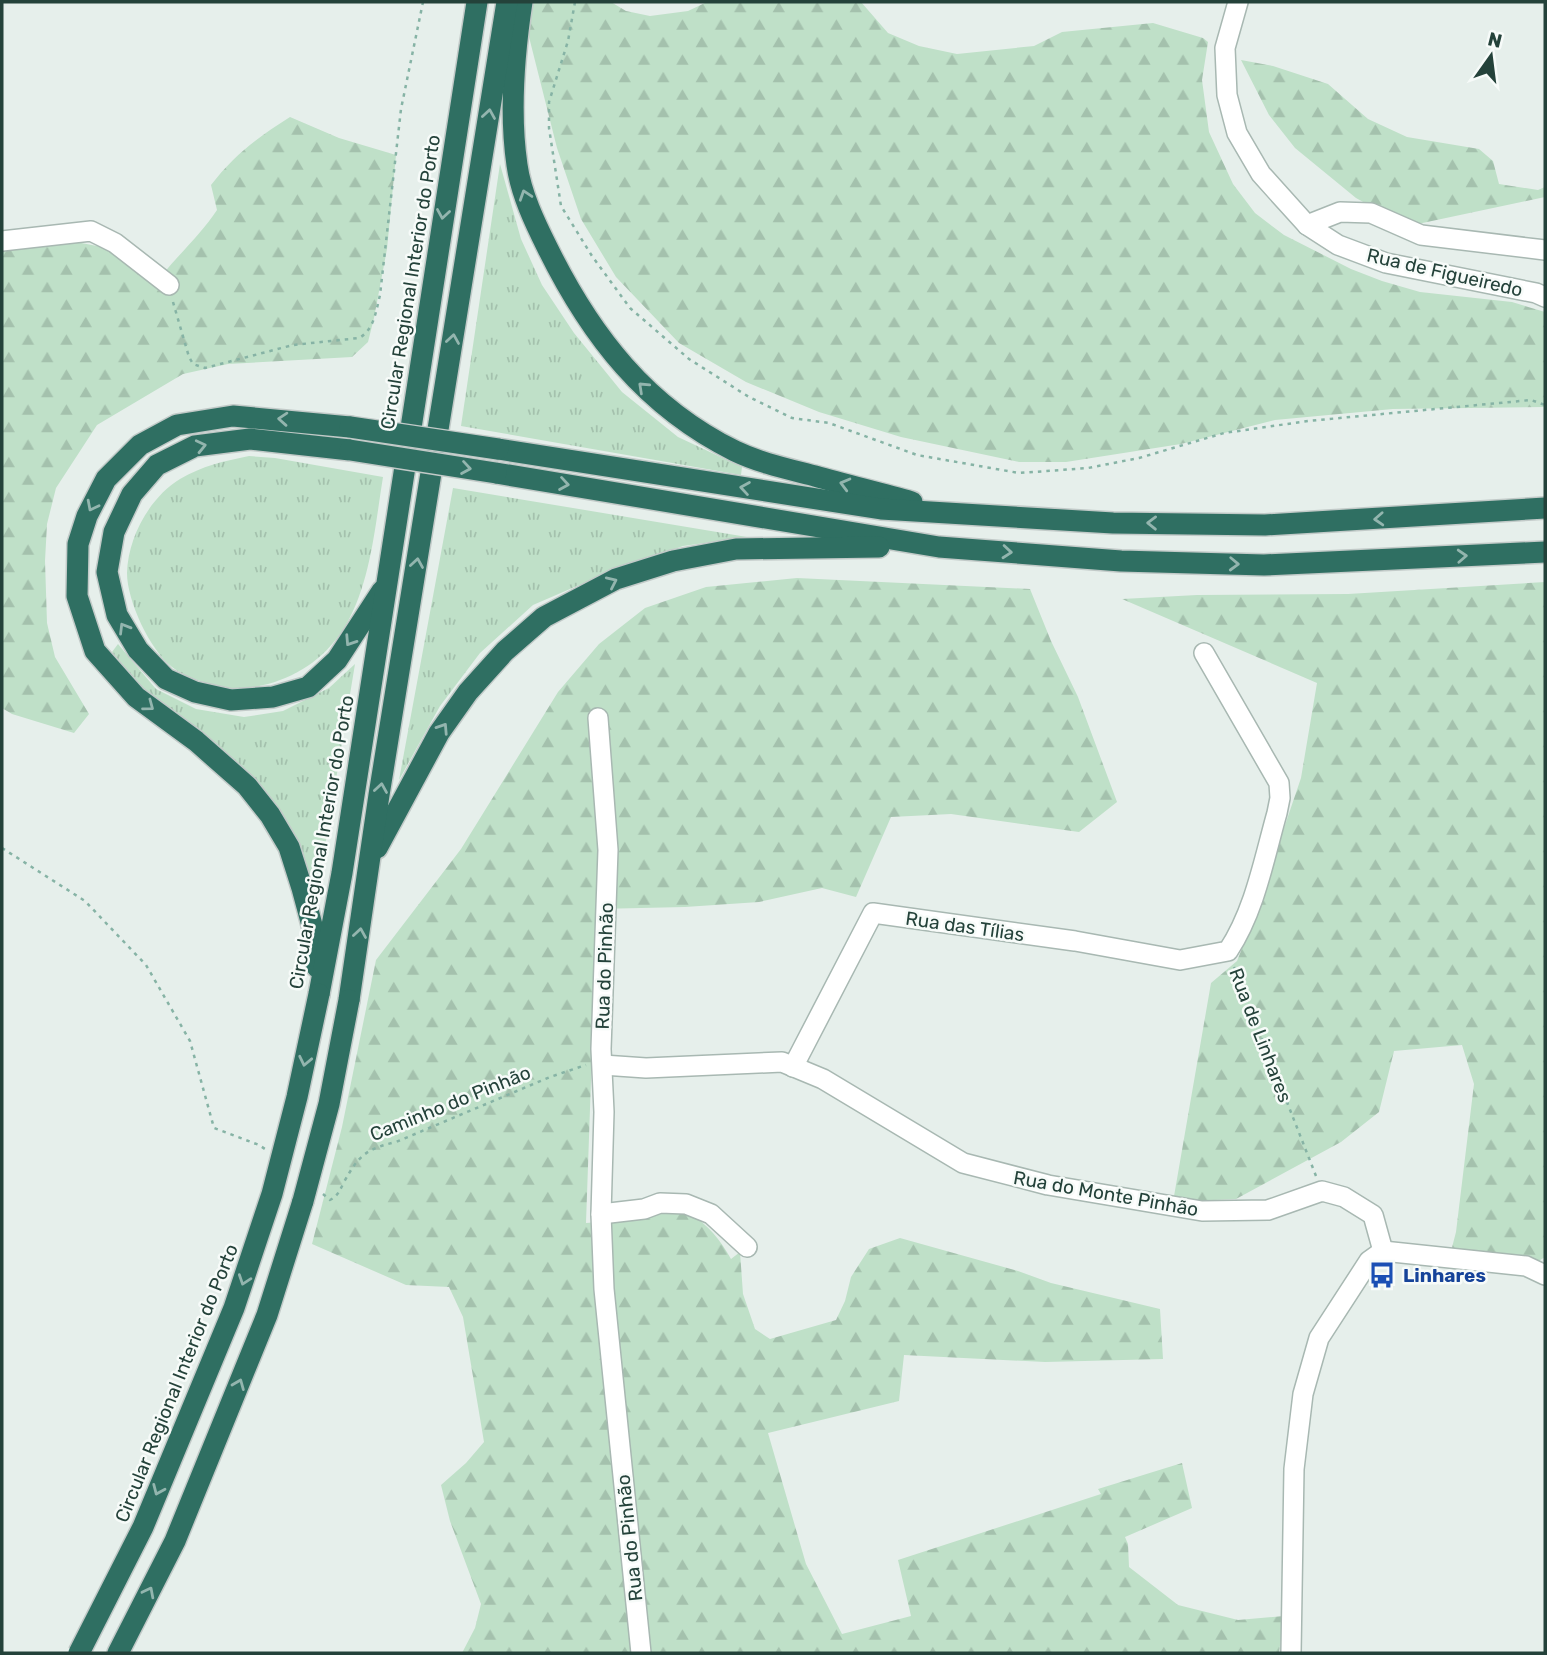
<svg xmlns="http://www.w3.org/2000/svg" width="1547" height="1655" font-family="Rubik,sans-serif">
  <defs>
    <pattern id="grass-tufts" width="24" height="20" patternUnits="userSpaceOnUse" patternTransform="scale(1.75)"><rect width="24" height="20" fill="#bfe0c8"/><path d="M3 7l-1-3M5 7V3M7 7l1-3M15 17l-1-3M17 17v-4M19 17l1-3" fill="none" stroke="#a4c1ad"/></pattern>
    <pattern id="forest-firs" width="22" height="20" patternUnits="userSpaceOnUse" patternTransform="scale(1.75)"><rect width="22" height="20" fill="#bfe0c8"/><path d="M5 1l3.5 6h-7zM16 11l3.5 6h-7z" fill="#a4c1ad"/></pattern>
  </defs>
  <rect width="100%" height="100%" fill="#e6efeb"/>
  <g fill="url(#grass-tufts)">
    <polygon points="500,164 521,239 542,285 574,333 622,392 678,437 742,467 741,475 461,426"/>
    <path d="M249,456L275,458L383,477C375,526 371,581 346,625C328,655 301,675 268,684C261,685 254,688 247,689C226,690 188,680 172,667C150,650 127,601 127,573C128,538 149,498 180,479C202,466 224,461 249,456Z"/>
    <polygon points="453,488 747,537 683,546 607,573 533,605 480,653 440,706 399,780"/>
    <polygon points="118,644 156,689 196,709 244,717 283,711 329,688 355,664 317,895 295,844 144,691 112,652"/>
  </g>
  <g fill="url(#forest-firs)">
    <polygon points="528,2 611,2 626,11 650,16 688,11 707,2 861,2 888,33 919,46 957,54 1034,46 1062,32 1153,23 1203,38 1208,42 1202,80 1209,132 1233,184 1255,213 1284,235 1351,269 1382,281 1420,292 1512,302 1545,312 1545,407 1393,409 1275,420 1181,444 1066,462 1019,462 901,437 819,412 746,382 679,343 616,277 581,219 557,148 527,29"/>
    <polygon points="1241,60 1273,66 1328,84 1368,119 1407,137 1479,149 1493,161 1499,184 1538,190 1545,187 1545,197 1413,225 1390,217 1356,198 1295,148 1269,115"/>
    <path d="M290,117L339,138L396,155L387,249L374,318L368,342L352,357L228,364L183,374L97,425L56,488L47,524L45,561L47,623L55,657L89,714L74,733L12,714L2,708V250L66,240L102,247L163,274C181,252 202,233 217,210L211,185C234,155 258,137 290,117Z"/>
    <path d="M797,578L1030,589L1051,641L1078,697L1117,802L1079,832L951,814L891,817L856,897L822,888L759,902L685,907L597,909L586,1223C609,1221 672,1203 690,1214C708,1224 721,1241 731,1259L740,1252L743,1294L755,1329L770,1339L836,1320L845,1301L851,1277L869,1249L900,1238L1018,1271L1051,1283L1160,1309L1163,1359L1045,1362L904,1355L899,1401L768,1433L806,1564L842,1634L911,1616L898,1560L1101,1494L1098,1489L1182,1463L1192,1508L1125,1537L1128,1544L1129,1567L1178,1605L1238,1620L1284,1616L1279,1653H462L475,1628L481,1604L450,1521L441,1485L466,1463L484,1442L463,1317L449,1287L406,1285L312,1244L342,1127L376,960L461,849L558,692L599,644L645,608L706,587Z"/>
    <polygon points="1545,582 1545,1257 1537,1262 1449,1259 1456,1232 1474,1084 1462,1045 1394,1051 1379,1112 1341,1142 1236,1199 1173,1202 1211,983 1237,961 1250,928 1301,778 1317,683 1122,599 1197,595 1348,594"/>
  </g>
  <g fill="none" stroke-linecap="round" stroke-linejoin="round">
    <g stroke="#a8b8b2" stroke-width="22">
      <g id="minor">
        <polyline points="1238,2 1225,48 1227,95 1237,133 1261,174 1307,225 1338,245 1386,263 1536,293 1545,297"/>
        <polyline points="1307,225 1340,212 1371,213 1421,235 1545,250"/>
        <polyline points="2,241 91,231 115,243 169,285"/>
        <polyline points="598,718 608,850 601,1049 604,1112 601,1214 604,1289 641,1653"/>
        <polyline points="603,1065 646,1068 782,1062 823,1079 963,1163 1048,1185 1202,1211 1268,1210 1322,1191 1344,1197 1373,1215 1383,1251"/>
        <path d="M793,1067L873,913L1075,941L1180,960L1228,951C1255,910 1264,859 1277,813L1280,798L1279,783L1204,653"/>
        <polyline points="601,1214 644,1209 660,1203 686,1204 711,1214 747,1247"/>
        <polyline points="1383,1251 1526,1266 1545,1275"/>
        <polyline points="1291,1653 1294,1469 1303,1394 1319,1338 1369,1261 1383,1251"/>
      </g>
    </g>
    <g stroke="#c2cac8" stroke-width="24">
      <g id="highway">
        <path d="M522,2C514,55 509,111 517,165C521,194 535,223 548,249C591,336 646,407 735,451C760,463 788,469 815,476C847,485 880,493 912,502"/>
        <polyline points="498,449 881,509 1113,523 1265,525 1545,508"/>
        <polyline points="350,450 250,439 195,446 157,465 132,494 114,532 107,572 117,615 138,650 166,679 195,692 231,700 273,697 308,687 337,660 382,591"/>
        <polyline points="496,473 939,547 1121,561 1264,565 1545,552"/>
        <polyline points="377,848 439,733 468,692 505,651 544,617 616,579 673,561 736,549 879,547"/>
        <polyline points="317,967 313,929 302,888 289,847 270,815 247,786 196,741 136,697 95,651 77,596 78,544 87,516 106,479 140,445 177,425 233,416 350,427"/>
        <polyline points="319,994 342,873 477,2"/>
        <polyline points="349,1000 379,795 507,2"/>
        <polyline points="118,1653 175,1541 267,1315 303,1201"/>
      </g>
    </g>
    <g stroke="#86b3a5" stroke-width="2.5" stroke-dasharray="3.5 5" stroke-linecap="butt">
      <polyline points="575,2 568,41 549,102 549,128 561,206 592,256 630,308 689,359 749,397 792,418 829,423 917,455 1019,473 1088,468 1139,458 1224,433 1308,421 1531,400 1545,405"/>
      <path d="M173,302L189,357L193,364L205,368L293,345L359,338C374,330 376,311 380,295L401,109L423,2"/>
      <polyline points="2,848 85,901 146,965 190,1041 214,1128 259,1145 265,1149"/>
      <polyline points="1234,967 1316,1176"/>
      <path d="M323,1194L330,1200C338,1196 340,1190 344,1182C359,1155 366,1149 396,1142L550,1077L586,1065"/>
    </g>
    <use href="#minor" stroke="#fff" stroke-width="19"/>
    <use href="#highway" stroke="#2f6f62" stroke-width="21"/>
    <g stroke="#c2cac8" stroke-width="24" stroke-linecap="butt">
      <g id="highway-bridge">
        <polyline points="350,427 498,449"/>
        <polyline points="350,450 496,473"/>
        <polyline points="303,1201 329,1104 349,1000"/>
        <polyline points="79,1653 143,1527 234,1308 272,1194 297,1097 319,994"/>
      </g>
    </g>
    <use href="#highway-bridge" stroke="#2f6f62" stroke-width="21"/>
  </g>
  <defs><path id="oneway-chevron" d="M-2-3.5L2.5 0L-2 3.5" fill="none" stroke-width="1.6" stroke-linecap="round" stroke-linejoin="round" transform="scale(1.75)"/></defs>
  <g stroke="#93b5ae">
    <use href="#oneway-chevron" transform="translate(489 114) rotate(-81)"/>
    <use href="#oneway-chevron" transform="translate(525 195) rotate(-108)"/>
    <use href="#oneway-chevron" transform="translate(443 214) rotate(99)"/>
    <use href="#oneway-chevron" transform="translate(453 339) rotate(-81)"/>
    <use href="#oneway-chevron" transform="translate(643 387) rotate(-137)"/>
    <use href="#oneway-chevron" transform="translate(283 419) rotate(-176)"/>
    <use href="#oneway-chevron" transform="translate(201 446) rotate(-13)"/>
    <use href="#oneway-chevron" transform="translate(466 468) rotate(9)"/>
    <use href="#oneway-chevron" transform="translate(564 484) rotate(9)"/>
    <use href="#oneway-chevron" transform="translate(845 484) rotate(-165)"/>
    <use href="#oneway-chevron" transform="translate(745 488) rotate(-171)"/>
    <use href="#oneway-chevron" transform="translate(92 506) rotate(117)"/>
    <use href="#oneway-chevron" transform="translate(1379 519) rotate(177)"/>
    <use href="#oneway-chevron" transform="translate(1152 523) rotate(-179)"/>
    <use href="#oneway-chevron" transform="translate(1007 552) rotate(5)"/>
    <use href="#oneway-chevron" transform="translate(1462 556) rotate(-3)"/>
    <use href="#oneway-chevron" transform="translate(417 563) rotate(-81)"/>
    <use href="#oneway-chevron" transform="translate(1234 564) rotate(2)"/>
    <use href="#oneway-chevron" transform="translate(612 582) rotate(-25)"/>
    <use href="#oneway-chevron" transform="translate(124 628) rotate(-121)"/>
    <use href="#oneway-chevron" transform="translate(350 641) rotate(123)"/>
    <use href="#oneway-chevron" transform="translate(149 706) rotate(37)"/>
    <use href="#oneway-chevron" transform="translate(443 728) rotate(-57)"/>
    <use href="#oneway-chevron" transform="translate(381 788) rotate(-81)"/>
    <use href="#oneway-chevron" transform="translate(360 933) rotate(-81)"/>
    <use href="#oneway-chevron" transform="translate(305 1061) rotate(102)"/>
    <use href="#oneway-chevron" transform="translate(244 1280) rotate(109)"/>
    <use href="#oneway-chevron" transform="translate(239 1384) rotate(-68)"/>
    <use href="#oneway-chevron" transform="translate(158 1490) rotate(113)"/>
    <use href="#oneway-chevron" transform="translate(149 1592) rotate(-63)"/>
  </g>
  <defs>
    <g id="bus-bare" transform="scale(2.1)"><path d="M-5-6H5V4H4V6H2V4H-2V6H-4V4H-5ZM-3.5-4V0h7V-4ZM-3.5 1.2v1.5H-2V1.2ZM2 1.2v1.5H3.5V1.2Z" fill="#1a4fb4" stroke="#f7fbf9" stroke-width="2.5" paint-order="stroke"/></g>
  </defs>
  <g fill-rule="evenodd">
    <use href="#bus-bare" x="1382" y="1275"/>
  </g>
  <g text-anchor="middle" stroke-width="5" stroke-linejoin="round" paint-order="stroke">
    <g font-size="19" fill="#24423a" stroke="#f7fbf9">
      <text transform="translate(1445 272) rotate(13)" y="7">Rua de Figueiredo</text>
      <text transform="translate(410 282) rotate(-81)" y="7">Circular Regional Interior do Porto</text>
      <text transform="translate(321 842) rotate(-80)" y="7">Circular Regional Interior do Porto</text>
      <text transform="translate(965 926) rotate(8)" y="7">Rua das Tílias</text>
      <text transform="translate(604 966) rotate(-88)" y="7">Rua do Pinhão</text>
      <text transform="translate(1261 1035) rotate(69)" y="7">Rua de Linhares</text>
      <text transform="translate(450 1103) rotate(-22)" y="7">Caminho do Pinhão</text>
      <text transform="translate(1106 1193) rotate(10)" y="7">Rua do Monte Pinhão</text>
      <text transform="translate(176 1383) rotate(-68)" y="7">Circular Regional Interior do Porto</text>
      <text transform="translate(629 1538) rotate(-96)" y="7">Rua do Pinhão</text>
    </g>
    <g font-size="19" font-weight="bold" fill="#164399" stroke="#f7fbf9" text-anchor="start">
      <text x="1403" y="1282">Linhares</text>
    </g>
  </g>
  <rect width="1547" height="1655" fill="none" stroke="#24423a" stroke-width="7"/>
  <g transform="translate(1491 56) rotate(14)" stroke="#f7fbf9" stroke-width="5" paint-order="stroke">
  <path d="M0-5L12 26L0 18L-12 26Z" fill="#24423a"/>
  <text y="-10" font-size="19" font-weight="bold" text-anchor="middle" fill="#24423a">N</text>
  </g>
</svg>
